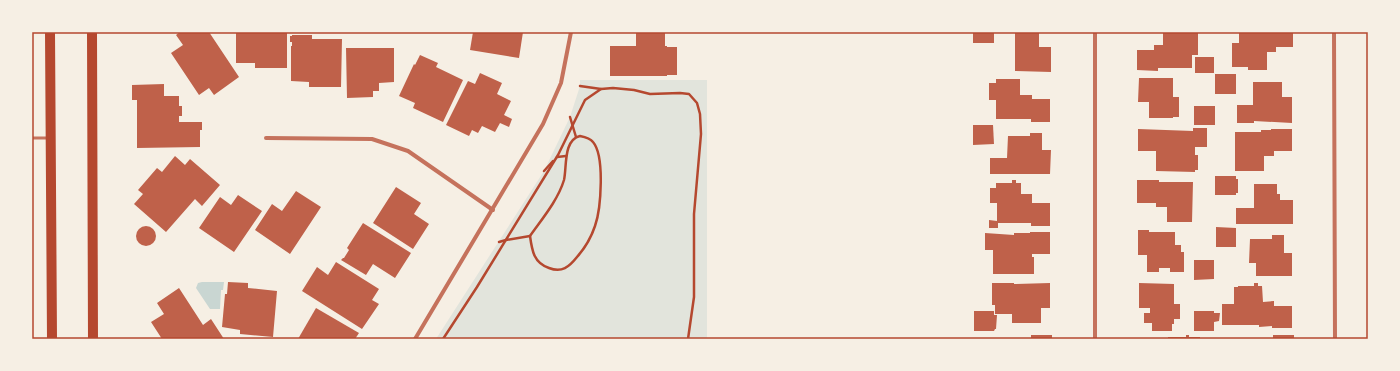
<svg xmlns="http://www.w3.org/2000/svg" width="1400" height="371" font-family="Arial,sans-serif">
  <rect width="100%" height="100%" fill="#f6efe4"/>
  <polygon fill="#e2e4dc" points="580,80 707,80 707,339 436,339 544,171 570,117 580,86"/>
  <polygon fill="#c9d6d2" points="202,282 224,282 223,290 221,290 220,309 210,309 196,288 198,283"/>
  <g fill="#bf614a">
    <polygon points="180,32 209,32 239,77 214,95 209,88 199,95 171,53 183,45 176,35"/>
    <polygon points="236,32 287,32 287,68 255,68 255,63 236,63"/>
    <polygon points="473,32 523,32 519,58 470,50"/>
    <rect x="973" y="32" width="21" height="11"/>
    <polygon points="1015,32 1039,32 1039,47 1051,47 1051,72 1015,71"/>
    <polygon points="1163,32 1198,32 1198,55 1192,55 1192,68 1158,68 1158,71 1137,70 1137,50 1154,50 1154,45 1163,45"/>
    <polygon points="1239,32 1293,32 1293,47 1276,47 1276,52 1267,52 1267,70 1248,70 1248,67 1232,67 1232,43 1239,43"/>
    <polygon points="636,33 665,33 665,46 667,46 667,47 677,47 677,75 667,75 667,76 610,76 610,46 636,46"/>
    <polygon points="292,35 312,35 312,39 342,39 341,87 309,87 309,82 291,81 291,46 292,46 292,42 290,42 290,36 292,36"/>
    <polygon points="346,48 394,48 394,82 379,83 379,91 373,91 373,97 347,98"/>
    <polygon points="420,55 438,63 436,67 463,80 443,122 413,108 415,103 399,96 414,64 415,65"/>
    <rect x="1195" y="57" width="19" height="16"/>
    <polygon points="480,73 502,83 497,94 511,101 504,115 512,119 509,127 500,123 495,132 482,126 478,133 472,130 469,136 446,125 468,81 475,84"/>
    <rect x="1215" y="74" width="21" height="20"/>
    <polygon points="1139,78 1173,78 1173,97 1179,97 1179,117 1173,117 1173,118 1149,118 1149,102 1138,102"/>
    <polygon points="996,79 1020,79 1020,95 1032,95 1032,99 1050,99 1050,122 1031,122 1031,119 996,119 996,100 989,100 989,83 996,83"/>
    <polygon points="1253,82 1282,82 1282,97 1292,97 1292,123 1254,121 1254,123 1237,123 1237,105 1253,105"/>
    <polygon points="164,84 164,96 179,96 179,106 182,106 182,116 179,116 179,122 202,122 202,130 200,130 200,147 137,148 137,100 132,100 132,85"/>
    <rect x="1194" y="106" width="21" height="19"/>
    <polygon points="973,125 993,125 994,144 973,145"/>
    <polygon points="1193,128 1207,128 1207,147 1195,147 1195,155 1198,155 1198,170 1195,170 1195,172 1156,171 1156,151 1138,151 1138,129 1193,131"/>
    <polygon points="1271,129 1292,129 1292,151 1274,151 1274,156 1264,156 1264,171 1235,171 1235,132 1261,132 1261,130 1271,130"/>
    <polygon points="1030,133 1042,133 1042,150 1051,150 1050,174 990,174 990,158 1007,158 1008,136 1030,136"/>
    <polygon points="175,156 185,165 190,159 220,185 202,206 195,199 166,232 134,204 143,194 138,190 157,168 162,172"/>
    <polygon points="1215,176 1236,176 1236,179 1238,179 1238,193 1236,193 1236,195 1215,195"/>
    <polygon points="1012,180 1016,180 1016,183 1021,183 1021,194 1032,194 1032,203 1050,203 1050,226 1031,226 1031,223 998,223 998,228 989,228 989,220 997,221 997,203 990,203 990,188 996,188 996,183 1012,183"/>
    <polygon points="1137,180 1159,180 1159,182 1193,182 1192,222 1167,222 1167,207 1156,207 1156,203 1137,203"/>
    <polygon points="1254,184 1277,184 1277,194 1280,194 1280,200 1293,200 1293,224 1236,224 1236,208 1254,208"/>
    <polygon points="396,187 421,203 414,214 429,224 413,249 373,223"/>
    <polygon points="296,191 321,207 290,254 255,230 272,204 282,211"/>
    <polygon points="238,195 262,211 234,252 199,228 220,197 231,205"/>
    <polygon points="363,223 411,253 395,278 373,264 366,275 341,260 343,258 344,258 349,250 347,248"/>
    <circle cx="146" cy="236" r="10"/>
    <polygon points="1216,227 1236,228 1236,247 1216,247"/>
    <polygon points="1138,230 1149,230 1149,232 1175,232 1175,245 1181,245 1181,252 1184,252 1184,272 1170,272 1170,268 1159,268 1159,272 1147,272 1147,255 1138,255"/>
    <polygon points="1030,232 1050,232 1050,254 1032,254 1032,257 1034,257 1034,274 993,274 993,250 985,250 985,233 1014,235 1014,233 1030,233"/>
    <polygon points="1272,235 1284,235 1284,253 1292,253 1292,276 1256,276 1256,263 1249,263 1250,239 1272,239"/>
    <polygon points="1194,260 1214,260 1214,279 1194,280"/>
    <polygon points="336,262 379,289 372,300 379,304 362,329 302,291 317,267 328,275"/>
    <polygon points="228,282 248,283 248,288 277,291 273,337 240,334 240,330 222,327 225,294 227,294"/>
    <polygon points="992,283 1014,283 1014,284 1050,283 1050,308 1041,308 1041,323 1012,323 1012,314 995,314 995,305 992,305"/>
    <polygon points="1139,283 1174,284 1174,304 1180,304 1180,319 1174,319 1174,324 1172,324 1172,331 1152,331 1152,323 1144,323 1144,313 1150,313 1150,308 1139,308"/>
    <polygon points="1254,283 1258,283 1258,286 1262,286 1263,302 1274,301 1274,306 1292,306 1292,328 1272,328 1272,326 1259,327 1259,325 1222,325 1222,304 1234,304 1234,287 1238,287 1238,286 1254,286"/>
    <polygon points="179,288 203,325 211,319 224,339 162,339 151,322 164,314 157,303"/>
    <polygon points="316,308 359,333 355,339 298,339"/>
    <polygon points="974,311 994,311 994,315 997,315 996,329 995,329 994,331 974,331"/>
    <polygon points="1194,311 1214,311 1214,313 1220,313 1219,321 1214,322 1214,331 1194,331"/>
    <rect x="1031" y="335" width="21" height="4"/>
    <polygon points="1186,335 1189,335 1189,337 1200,337 1200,339 1168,339 1168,337 1186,337"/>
    <rect x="1273" y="335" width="21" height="4"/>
  </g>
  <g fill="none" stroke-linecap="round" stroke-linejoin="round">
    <g stroke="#b5482f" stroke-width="2.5">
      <polyline points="580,86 601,89"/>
      <polyline points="570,117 576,137"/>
      <path d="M580,136C585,137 590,138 593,142C605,156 601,209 595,226C591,238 585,248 577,257C569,267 562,273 549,268C534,263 532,251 530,236C542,219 558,200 564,180C567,167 563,140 580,136Z"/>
      <polyline points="557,157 566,156"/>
      <polyline points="544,171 553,161"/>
      <polyline points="499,242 506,240 530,236"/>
      <polyline points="443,339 477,287 558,155 585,100 601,89 613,88 634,90 650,94 680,93 689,94 697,103 700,114 701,134 694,214 694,297 688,339"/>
    </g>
    <polyline stroke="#c5725c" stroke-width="3" points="32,138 49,138"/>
    <g stroke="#c5725c" stroke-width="4">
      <polyline points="1095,32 1095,339"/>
      <polyline points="1334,32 1335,339"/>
      <polyline points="266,138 372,139 408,151 493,210"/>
      <polyline points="415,339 543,124 561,83 571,32"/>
    </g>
    <g stroke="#b5482f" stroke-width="10">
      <polyline points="50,32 52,339"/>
      <polyline points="92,32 93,339"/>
    </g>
  </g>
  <rect width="1400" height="371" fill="none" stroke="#f6efe4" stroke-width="66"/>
  <rect x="33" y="33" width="1334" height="305" fill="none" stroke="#b5482f" stroke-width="1.5"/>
</svg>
